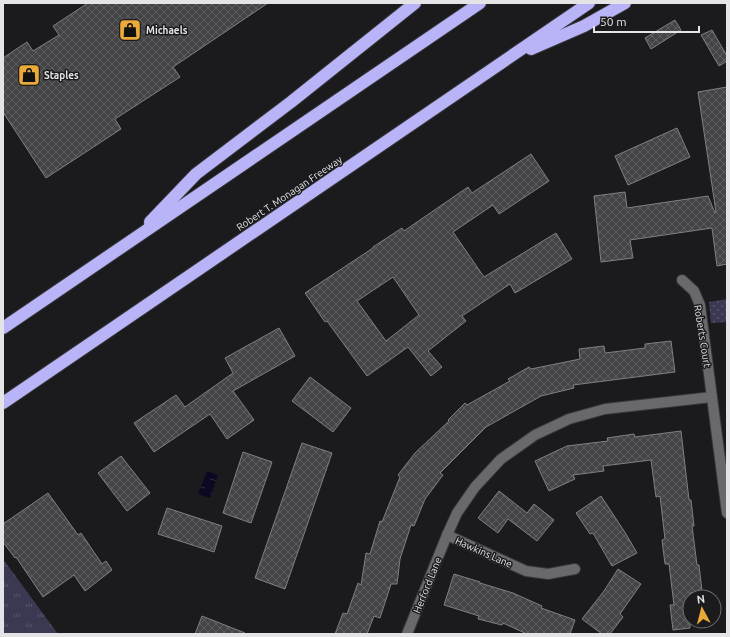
<svg xmlns="http://www.w3.org/2000/svg" width="730" height="637" font-family="Ubuntu,sans-serif">
  <defs>
    <pattern id="grass-dots" width="8" height="8" patternUnits="userSpaceOnUse"><rect width="8" height="8" fill="#3b3952"/><path d="M2 2h.1M6 6h.1" fill="none" stroke="#57566b" stroke-width="1.8" stroke-linecap="round"/></pattern>
    <pattern id="park-tufts" width="24" height="20" patternUnits="userSpaceOnUse"><rect width="24" height="20" fill="#3b3952"/><path d="M3 7l-1-3M5 7V3M7 7l1-3M15 17l-1-3M17 17v-4M19 17l1-3" fill="none" stroke="#57566b"/></pattern>
    <pattern id="water-ripples" width="26" height="14" patternUnits="userSpaceOnUse"><rect width="26" height="14" fill="#0c0722"/><path d="M2 4q2-2 4 0t4 0M15 11q2-2 4 0t4 0" fill="none" stroke="#2f2b42"/></pattern>
    <pattern id="building-cross-hatch" width="8" height="8" patternUnits="userSpaceOnUse"><rect width="8" height="8" fill="#444447"/><path d="M0 0l8 8M0 8l8-8" fill="none" stroke="#5f5f62"/></pattern>
  </defs>
  <rect width="100%" height="100%" fill="#1b1b1e"/>
  <polygon fill="url(#grass-dots)" points="727,299 727,322 711,323 709,302"/>
  <polygon fill="url(#park-tufts)" points="3,559 58,634 3,634"/>
  <polygon fill="url(#water-ripples)" points="207,471 218,475 210,498 198,494"/>
  <g fill="url(#building-cross-hatch)" stroke="#808084" fill-rule="evenodd">
    <polygon points="88,3 268,3 173,67 180,77 115,119 121,129 46,178 3,112 3,58 27,42 33,51 59,35 53,26"/>
    <polygon points="675,20 681,30 651,49 645,38"/>
    <polygon points="712,30 727,56 727,61 719,66 701,35"/>
    <polygon points="727,87 727,264 717,266 712,228 630,240 633,258 601,262 594,196 625,192 627,208 708,196 715,213 716,212 698,92"/>
    <polygon points="677,128 690,157 628,185 615,156"/>
    <path d="M531,154L549,181L499,214L493,205L453,232L484,277L556,233L572,259L515,293L510,284L462,316L466,321L428,351L442,367L431,376L408,347L367,376L327,321L325,322L305,293L373,248V247L402,228L404,231L468,187L472,193ZM393,277L419,315L386,341L357,301Z"/>
    <polygon points="279,328 295,356 233,391 254,420 227,439 210,414 154,452 134,423 176,395 185,407 233,373 225,358"/>
    <polygon points="671,341 675,372 573,385 574,388 541,396 486,427 440,473 443,475 425,499 414,526 411,525 400,559 397,584 391,584 380,618 374,616 367,634 335,634 343,613 347,614 358,583 361,585 366,553 370,554 380,521 382,522 400,477 398,475 415,453 449,421 448,420 465,403 467,405 510,381 508,379 529,367 531,369 580,359 579,349 604,346 605,353 645,348 645,344"/>
    <polygon points="310,377 351,408 333,432 292,401"/>
    <polygon points="681,431 689,500 691,500 694,526 692,526 697,565 699,565 702,591 690,593 690,628 673,630 670,605 674,605 669,564 665,564 662,540 665,539 660,496 656,497 651,460 603,466 604,471 573,475 575,479 549,491 535,461 567,446 608,441 607,438 634,434 635,437"/>
    <polygon points="302,443 332,453 285,589 255,578"/>
    <polygon points="243,452 272,462 251,523 223,513"/>
    <polygon points="121,456 150,493 127,511 98,473"/>
    <polygon points="499,491 527,513 534,504 554,520 537,541 508,519 498,533 478,518"/>
    <polygon points="48,493 78,535 81,533 102,564 106,561 112,570 85,591 74,575 43,597 16,557 15,558 3,542 3,524"/>
    <polygon points="601,496 626,534 637,553 612,566 593,533 590,534 576,513"/>
    <polygon points="167,508 222,526 214,552 158,534"/>
    <polygon points="618,569 641,584 620,614 623,617 610,634 602,634 582,619 604,591"/>
    <polygon points="454,574 480,582 480,583 513,593 542,606 541,608 575,620 570,634 527,634 503,623 502,625 478,619 479,616 444,605"/>
    <polygon points="202,616 245,633 245,634 195,634"/>
  </g>
  <g fill="none" stroke-linecap="round" stroke-linejoin="round">
    <g stroke="#373739" stroke-width="12">
      <g id="minor">
        <polyline points="682,280 694,291 700,305 727,513"/>
        <polyline points="447,535 526,571 548,574 575,569"/>
        <polyline points="407,634 447,535 457,513 475,487 501,459 535,435 569,419 605,409 712,397"/>
      </g>
    </g>
    <g stroke="#373739" stroke-width="14">
      <g id="motorway">
        <polyline points="531,49 584,26 625,3"/>
        <polyline points="150,222 196,174 291,102 415,3"/>
        <polyline points="3,328 480,3"/>
        <polyline points="3,403 589,3"/>
      </g>
    </g>
    <use href="#minor" stroke="#69696d" stroke-width="10"/>
    <use href="#motorway" stroke="#b9b4f8" stroke-width="12"/>
  </g>
  <defs>
    <g id="shop-square" transform="scale(1.15)"><rect x="-9" y="-9" width="18" height="18" rx="4" fill="#eaaa38" stroke="#1b1b1e"/><path d="M-5-2.5h2.3a2.7 3.5 0 0 1 5.4 0H5L5.5 6h-11ZM-1.5-2.5h3a1.5 2.3 0 0 0-3 0Z" fill="#111"/></g>
  </defs>
  <g fill-rule="evenodd">
    <use href="#shop-square" x="130" y="30"/>
    <use href="#shop-square" x="29" y="75"/>
  </g>
  <g text-anchor="middle" stroke-width="3" stroke-linejoin="round" paint-order="stroke">
    <g font-size="10" font-weight="bold" fill="#e4e4e7" stroke="#1b1b1e" text-anchor="start">
      <text x="146" y="34">Michaels</text>
      <text x="44" y="79">Staples</text>
    </g>
    <g font-size="10" fill="#e4e4e7" stroke="#1b1b1e">
      <text transform="translate(289 193) rotate(-34)" y="4">Robert T. Monagan Freeway</text>
      <text transform="translate(703 336) rotate(81)" y="4">Roberts Court</text>
      <text transform="translate(484 552) rotate(24)" y="4">Hawkins Lane</text>
      <text transform="translate(427 585) rotate(-68)" y="4">Herford Lane</text>
    </g>
  </g>
  <rect width="730" height="637" fill="none" stroke="#e4e4e7" stroke-width="8"/>
  <g transform="translate(702 609) rotate(353)"><circle r="19" fill="#1b1b1e" stroke="#6b6b6e"/>
  <path d="M0-3L7 15L0 10L-7 15Z" fill="#eaaa38"/>
  <text y="-6" font-size="11" font-weight="bold" text-anchor="middle" fill="#e4e4e7">N</text>
  </g>
  <path d="M594 26v6h105v-6" fill="none" stroke="#e4e4e7" stroke-width="2"/>
  <text x="600" y="26" font-size="12" fill="#e4e4e7" stroke="#1b1b1e" stroke-width="3" paint-order="stroke">50 m</text>
</svg>
